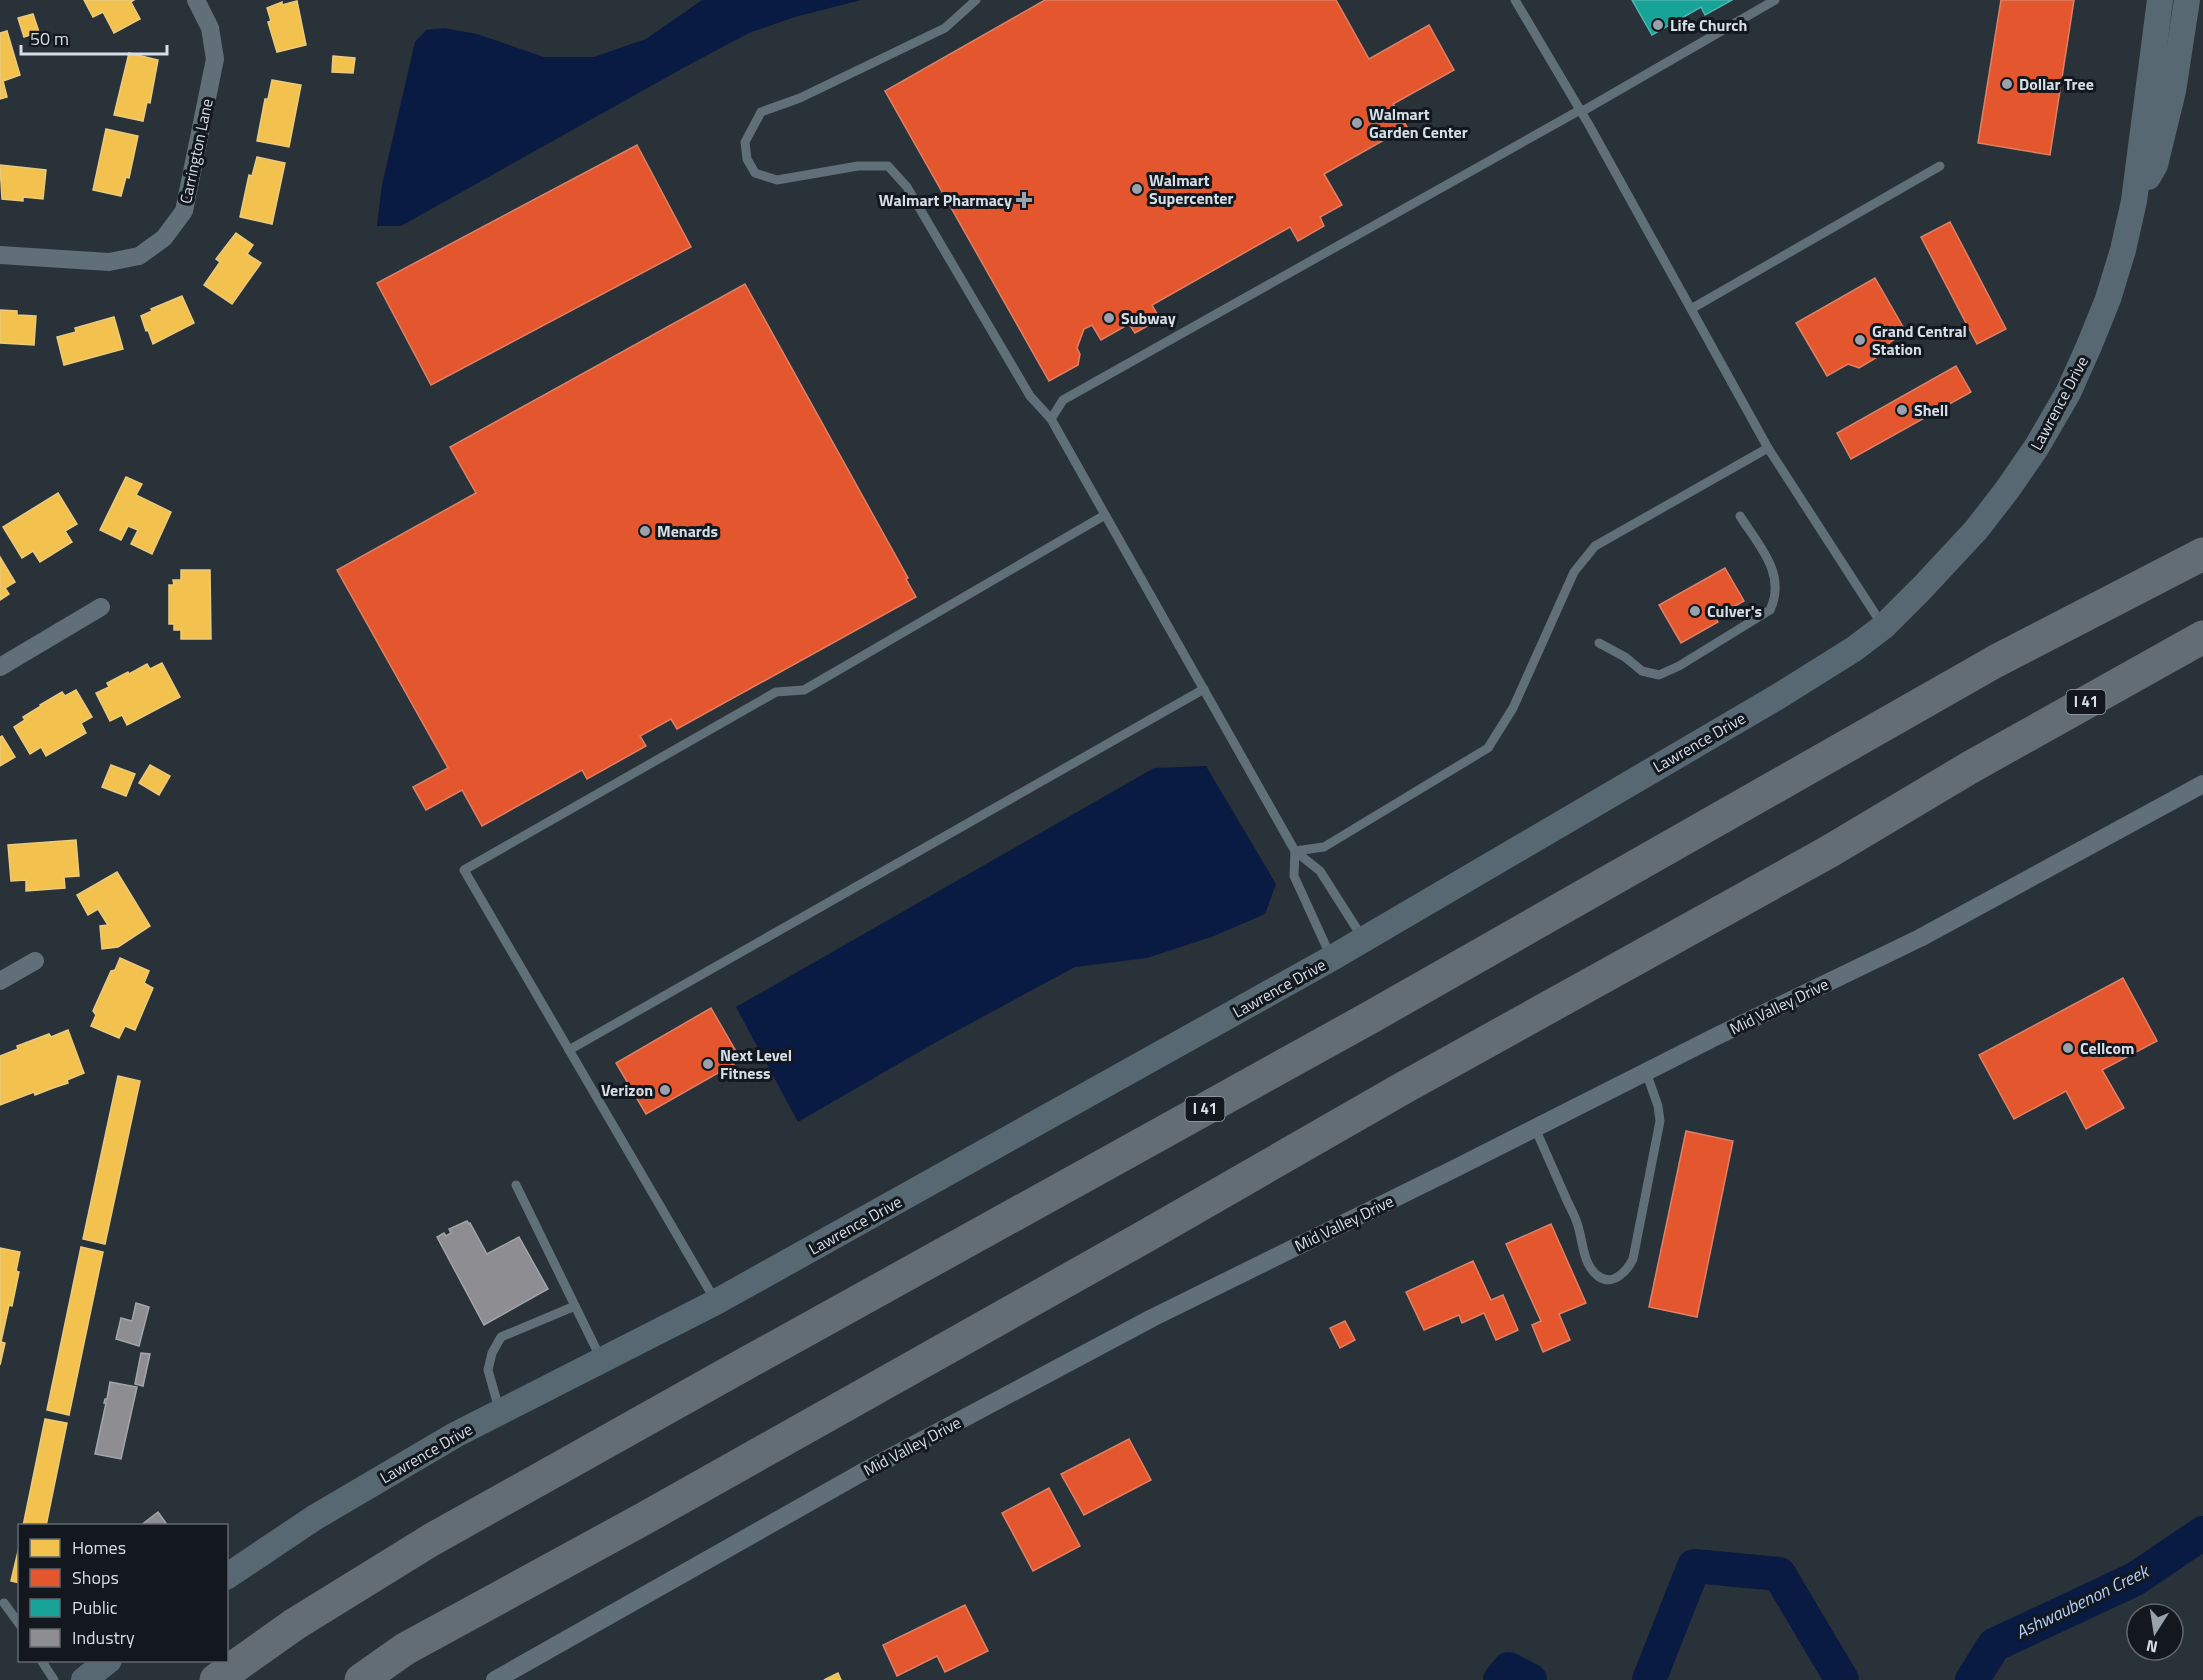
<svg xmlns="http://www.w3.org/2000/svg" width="2203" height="1680" font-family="'Titillium Web',sans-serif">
  <rect width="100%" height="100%" fill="#293139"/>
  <g fill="#091b43">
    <polygon points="702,0 861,0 795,17 749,33 685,67 401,226 377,226 382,185 415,42 426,30 444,28 477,34 544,57 594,57 646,39"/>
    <polygon points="1206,766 1276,884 1265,914 1214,936 1147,958 1075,967 938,1041 798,1122 736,1007 1154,768"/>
  </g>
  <g fill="#f2c14e" stroke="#eaca7c" stroke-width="1.5">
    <polygon points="84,0 134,0 131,2 140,19 114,33 103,12 93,17"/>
    <polygon points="297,1 306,45 277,52 268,22 271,21 267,8 282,2 282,5"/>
    <polygon points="33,14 39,32 24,37 18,18"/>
    <polygon points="7,31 20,75 3,81 7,97 0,99 0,33"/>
    <polygon points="129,53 158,60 150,103 147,102 143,121 114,115"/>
    <polygon points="333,56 355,58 353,73 332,72"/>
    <polygon points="272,80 301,85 289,147 257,141 265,99 268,99"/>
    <polygon points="106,129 138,136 129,178 126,177 121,196 93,190"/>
    <polygon points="257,157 285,163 272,224 240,217 249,175 252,176"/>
    <polygon points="0,165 46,170 43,199 23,197 23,201 2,199"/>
    <polygon points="236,233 253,245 247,254 261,263 232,304 204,285 220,262 216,259"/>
    <polygon points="182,296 194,323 153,344 148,330 146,331 141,316 152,311 151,309"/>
    <polygon points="0,310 17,311 17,315 36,316 34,345 0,343"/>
    <polygon points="114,317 123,349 64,365 57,337 76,332 75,328"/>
    <polygon points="126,477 142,484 136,495 171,512 152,554 131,544 138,530 128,526 121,540 100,530"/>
    <polygon points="58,493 77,524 65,531 72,542 40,562 33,551 22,558 3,527"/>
    <polygon points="0,557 15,582 5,588 9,594 0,600"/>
    <polygon points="181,570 210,570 211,639 181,639 181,630 174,630 174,624 169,624 169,585 174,585 173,580 181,580"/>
    <polygon points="162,663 180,697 127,725 122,715 110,721 96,693 109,687 107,683 128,672 129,674 147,664 150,669"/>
    <polygon points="76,690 92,717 81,723 86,733 46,756 41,747 30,754 14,727 25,720 23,717 41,706 40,705 62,692 65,696"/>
    <polygon points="2,736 15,757 0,766 0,737"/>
    <polygon points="111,765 135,774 126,796 102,787"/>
    <polygon points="150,765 170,776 159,795 139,783"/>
    <polygon points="76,840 79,876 64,877 65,888 26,891 26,880 11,881 8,845"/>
    <polygon points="117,872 150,926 118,947 102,949 100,926 108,925 98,909 88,915 77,895"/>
    <polygon points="120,958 149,971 144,983 153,988 135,1030 125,1026 119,1038 91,1026 96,1015 93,1011 111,971 115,970"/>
    <polygon points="68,1030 84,1073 67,1080 68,1083 53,1088 35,1095 34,1092 0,1105 0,1056 18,1049 17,1046 49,1034 51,1037"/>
    <polygon points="118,1076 140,1081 105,1244 83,1239"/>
    <polygon points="81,1247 103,1252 69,1415 47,1410"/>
    <polygon points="0,1248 20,1252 16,1271 19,1272 12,1306 9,1305 1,1342 5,1343 0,1365"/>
    <polygon points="45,1419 67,1423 46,1526 23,1526"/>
    <polygon points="20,1543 20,1583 11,1581"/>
    <polygon points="838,1673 841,1680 824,1680"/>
  </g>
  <g fill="#e4572e" stroke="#e08066" stroke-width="1.5">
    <polygon points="1045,0 1336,0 1369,59 1429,25 1454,70 1393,104 1407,127 1324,174 1342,205 1320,217 1324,226 1298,241 1290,227 1152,305 1160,319 1135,333 1129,324 1101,340 1092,325 1084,329 1077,348 1080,354 1078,365 1049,381 885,91"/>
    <polygon points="2001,0 2074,0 2050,155 1978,143"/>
    <polygon points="637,145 691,247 431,385 377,283"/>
    <polygon points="1950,222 2006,329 1977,344 1921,237"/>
    <polygon points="1875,278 1906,332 1890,342 1886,352 1859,368 1848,364 1827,376 1796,323"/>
    <polygon points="745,284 908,578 906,579 916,597 677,729 671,719 640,736 646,746 587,779 582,770 482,826 462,790 426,810 413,787 448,768 337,570 476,493 450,447"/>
    <polygon points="1956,366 1971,392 1851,459 1837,433"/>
    <polygon points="1725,568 1744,601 1715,617 1718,622 1681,643 1659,605"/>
    <polygon points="2123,978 2157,1041 2102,1070 2124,1108 2086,1129 2066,1091 2014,1119 1979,1055"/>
    <polygon points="711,1008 741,1060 646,1114 616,1063"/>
    <polygon points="1686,1131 1733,1141 1697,1317 1649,1307"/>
    <polygon points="1551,1224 1586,1303 1559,1314 1570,1340 1543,1352 1532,1325 1541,1321 1506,1244"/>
    <polygon points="1473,1261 1491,1300 1503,1295 1518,1330 1496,1340 1484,1313 1462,1323 1459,1315 1424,1330 1406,1292"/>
    <polygon points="1345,1321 1355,1340 1340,1348 1330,1328"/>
    <polygon points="1129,1439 1151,1480 1084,1515 1061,1474"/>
    <polygon points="1049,1488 1080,1546 1033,1571 1002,1513"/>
    <polygon points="965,1605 988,1651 945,1672 937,1656 897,1676 883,1645"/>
  </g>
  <polygon fill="#17a398" stroke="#50b5b0" stroke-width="1.5" points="1632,0 1732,0 1705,15 1701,7 1652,35"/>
  <g fill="#8d8d92" stroke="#a3a5ac" stroke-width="1.5">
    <polygon points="467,1221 469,1224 470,1223 487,1254 519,1237 548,1289 484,1325 437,1237 444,1233 446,1236 451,1233 449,1229"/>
    <polygon points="136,1303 149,1307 139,1346 116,1339 121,1318 132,1321"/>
    <polygon points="141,1353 150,1354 143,1386 135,1384"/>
    <polygon points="110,1382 137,1387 121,1459 95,1454 106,1403 104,1403 105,1399 107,1399"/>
    <polygon points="158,1512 168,1526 140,1526"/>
  </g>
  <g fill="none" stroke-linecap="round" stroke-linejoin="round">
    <g stroke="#091b43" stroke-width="34">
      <polyline points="1500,1680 1509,1669 1530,1680"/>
      <polyline points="1649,1680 1694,1566 1779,1574 1842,1680"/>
      <polyline points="1972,1680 1994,1645 2135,1579 2203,1533"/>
    </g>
    <g stroke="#606f78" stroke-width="9">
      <polyline points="976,0 945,28 800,98 761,112 745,142 747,159 755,173 777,180 858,166 888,166 907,187 1030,396 1051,419"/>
      <polyline points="1515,0 1589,125 1768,448 1883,626"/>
      <polyline points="1581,112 1775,0"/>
      <polyline points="1691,309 1940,166"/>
      <path d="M1599,643L1625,657L1642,671L1659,675L1679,666L1770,610C1787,574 1759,546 1740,516"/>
      <polyline points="1295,851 1324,847 1488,748 1513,708 1574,572 1595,546 1768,448"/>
      <polyline points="1295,851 1294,876 1331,957"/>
      <polyline points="1362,937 1320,871 1295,851 1051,419 1063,400 1580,110"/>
      <polyline points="569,1050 1204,689"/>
      <path d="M1535,1128C1545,1151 1555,1173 1565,1196C1569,1206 1575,1215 1578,1226C1583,1242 1583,1265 1598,1276C1613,1287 1627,1271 1633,1259L1660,1121L1658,1106L1646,1072"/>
      <polyline points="516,1185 601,1359"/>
      <polyline points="715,1300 464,870 776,692 804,690 1105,515"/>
      <polyline points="499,1409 488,1370 492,1353 501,1337 575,1306"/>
      <polyline points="4,1603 20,1625"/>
      <polyline points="41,1660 54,1680"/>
    </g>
    <g stroke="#606f78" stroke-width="18">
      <polyline points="0,255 109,262 139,256 164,238 184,211 215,59 210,28 196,0"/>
      <polyline points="0,667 101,607"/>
      <polyline points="0,981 35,961"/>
      <polyline points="495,1680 861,1473 1152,1318 1454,1169 1717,1036 1920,938 2203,784"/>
    </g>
    <g stroke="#586872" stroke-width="26">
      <polyline points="2148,177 2155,165 2173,91 2187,0"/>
      <polyline points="226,1577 314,1518 455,1435 716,1302 1332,958 1779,696 1854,649 1883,627 1922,588 1976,530 2007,490 2036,448 2068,393 2089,346 2108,299 2123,250 2134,201 2160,0"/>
      <polyline points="84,1680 109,1660"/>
    </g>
    <g stroke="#636d75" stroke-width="33">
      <polyline points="216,1680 295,1624 431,1540 736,1369 1371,1017 1996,661 2203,554"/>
      <polyline points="361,1680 405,1649 645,1518 1144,1237 1405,1087 1830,851 1969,768 2203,637"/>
    </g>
  </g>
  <g fill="#99a1ab" stroke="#12181e" stroke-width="2">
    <circle cx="1658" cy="25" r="6"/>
    <circle cx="2007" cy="84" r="6"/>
    <circle cx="1357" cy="123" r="6"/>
    <circle cx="1137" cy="189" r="6"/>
    <path d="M1021 191h6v6h6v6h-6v6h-6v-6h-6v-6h6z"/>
    <circle cx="1109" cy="318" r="6"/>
    <circle cx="1860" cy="340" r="6"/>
    <circle cx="1902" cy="410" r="6"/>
    <circle cx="645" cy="531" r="6"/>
    <circle cx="1695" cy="611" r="6"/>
    <circle cx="2068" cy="1048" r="6"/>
    <circle cx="708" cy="1064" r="6"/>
    <circle cx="665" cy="1090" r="6"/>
  </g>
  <g text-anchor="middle" stroke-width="6" stroke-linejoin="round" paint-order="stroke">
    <g fill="#12181e" stroke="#9ba3ab" stroke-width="1.5">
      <rect x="2066.5" y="690" width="39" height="24" rx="4.5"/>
      <rect x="1185.5" y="1097" width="39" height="24" rx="4.5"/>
    </g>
    <g font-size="15" font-weight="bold" fill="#d6dee8">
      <text x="2086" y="707">I 41</text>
      <text x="1205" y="1114">I 41</text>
    </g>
    <g font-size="16" font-weight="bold" fill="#d6dee8" stroke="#12181e" text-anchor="start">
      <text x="1670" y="31">Life Church</text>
      <text x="2019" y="90">Dollar Tree</text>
      <text x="1369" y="120">Walmart<tspan x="1369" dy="18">Garden Center</tspan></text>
      <text x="1149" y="186">Walmart<tspan x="1149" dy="18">Supercenter</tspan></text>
      <text x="1012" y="206" text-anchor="end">Walmart Pharmacy</text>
      <text x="1121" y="324">Subway</text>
      <text x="1872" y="337">Grand Central<tspan x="1872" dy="18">Station</tspan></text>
      <text x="1914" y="416">Shell</text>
      <text x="657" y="537">Menards</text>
      <text x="1707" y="617">Culver's</text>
      <text x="2080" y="1054">Cellcom</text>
      <text x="720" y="1061">Next Level<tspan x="720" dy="18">Fitness</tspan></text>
      <text x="653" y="1096" text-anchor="end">Verizon</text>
    </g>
    <g font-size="16" fill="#d6dee8" stroke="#12181e">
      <text transform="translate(196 151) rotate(-78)" y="6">Carrington Lane</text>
      <text transform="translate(2059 403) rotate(-62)" y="6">Lawrence Drive</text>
      <text transform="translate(1699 742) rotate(-30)" y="6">Lawrence Drive</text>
      <text transform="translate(1279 988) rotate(-29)" y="6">Lawrence Drive</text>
      <text transform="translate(1779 1006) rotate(-26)" y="6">Mid Valley Drive</text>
      <text transform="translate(1344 1223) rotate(-26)" y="6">Mid Valley Drive</text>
      <text transform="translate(855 1225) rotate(-29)" y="6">Lawrence Drive</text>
      <text transform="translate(912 1446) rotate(-28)" y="6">Mid Valley Drive</text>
      <text transform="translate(426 1453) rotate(-30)" y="6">Lawrence Drive</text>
    </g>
    <g font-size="18" font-style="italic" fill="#b3ccf9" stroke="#12181e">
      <text transform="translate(2082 1602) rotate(-26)" y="6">Ashwaubenon Creek</text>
    </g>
  </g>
  <rect x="18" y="1524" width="210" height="138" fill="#12181e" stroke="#60676f" stroke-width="1.5"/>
  <rect x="30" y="1539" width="30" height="18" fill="#f2c14e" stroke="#60676f" stroke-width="1.5"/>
  <text x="72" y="1554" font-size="18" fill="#d6dee8">Homes</text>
  <rect x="30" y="1569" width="30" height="18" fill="#e4572e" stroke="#60676f" stroke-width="1.5"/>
  <text x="72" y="1584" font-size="18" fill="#d6dee8">Shops</text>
  <rect x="30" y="1599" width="30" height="18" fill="#17a398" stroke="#60676f" stroke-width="1.5"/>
  <text x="72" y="1614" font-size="18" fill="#d6dee8">Public</text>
  <rect x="30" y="1629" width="30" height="18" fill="#8d8d92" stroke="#60676f" stroke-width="1.5"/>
  <text x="72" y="1644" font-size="18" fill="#d6dee8">Industry</text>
  <g transform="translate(2155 1632) rotate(192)"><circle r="28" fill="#12181e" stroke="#60676f" stroke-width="1.5"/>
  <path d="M0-4.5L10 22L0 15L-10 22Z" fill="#99a1ab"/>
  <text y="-9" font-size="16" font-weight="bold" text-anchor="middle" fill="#d6dee8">N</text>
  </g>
  <path d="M21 45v9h146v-9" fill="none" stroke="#d6dee8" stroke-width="3"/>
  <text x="30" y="45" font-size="18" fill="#d6dee8" stroke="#12181e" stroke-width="4.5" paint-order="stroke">50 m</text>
</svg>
